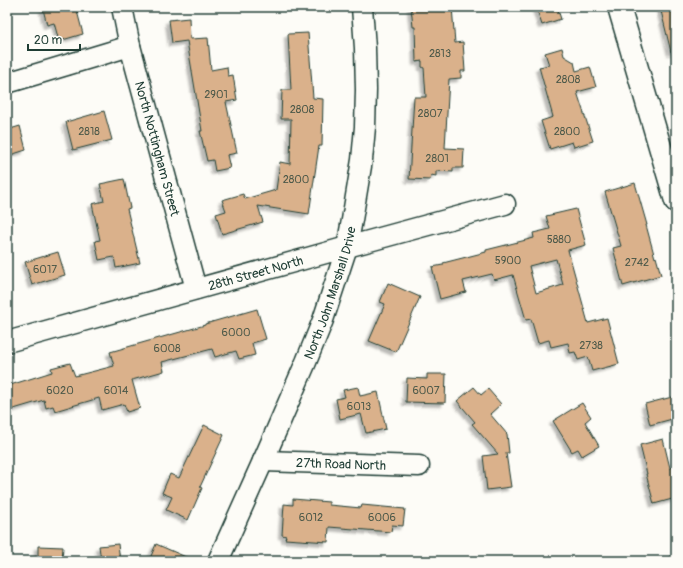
<svg xmlns="http://www.w3.org/2000/svg" width="683" height="568" font-family="Pangolin,sans-serif">
  <defs>
    <filter id="shadow"><feDropShadow dx="-3.5" dy="3.5" stdDeviation="1" flood-color="#0004"/></filter>
  </defs>
  <rect width="100%" height="100%" fill="#fdfcf7"/>
  <filter id="ink" filterUnits="userSpaceOnUse"><feTurbulence type="fractalNoise" baseFrequency=".025" numOctaves="2"/><feDisplacementMap in="SourceGraphic" scale="8" xChannelSelector="R" yChannelSelector="G"/><feConvolveMatrix kernelMatrix="1 2 1 2 8 2 1 2 1" color-interpolation-filters="sRGB"/></filter>
  <g filter="url(#ink)">
    <g fill="#dab18b" stroke="#1f3d34" fill-rule="evenodd" filter="url(#shadow)">
      <polygon points="51,7 76,7 83,34 59,41 54,23 47,25 43,9"/>
      <polygon points="411,7 452,7 455,43 463,42 465,71 461,71 461,78 449,79 445,148 464,149 463,168 453,168 453,172 436,171 436,176 431,175 430,180 409,179 414,97 426,97 424,68 422,67 422,61 416,62 415,27 413,27"/>
      <polygon points="536,7 557,7 561,19 542,25"/>
      <polygon points="660,7 676,7 676,51 671,52"/>
      <polygon points="189,18 190,39 208,38 211,70 227,67 228,76 233,75 237,100 226,102 237,153 227,155 230,168 215,171 213,160 207,161 200,131 202,131 187,41 172,43 169,20"/>
      <polygon points="308,33 313,98 323,99 322,146 319,146 309,214 258,206 263,222 222,234 216,214 226,211 222,200 243,194 245,199 276,190 280,162 290,164 291,119 281,119 282,90 291,90 288,34"/>
      <polygon points="562,48 564,56 574,62 576,71 590,67 596,87 577,92 593,141 574,147 572,142 550,149 541,121 553,117 539,67 549,65 545,53"/>
      <polygon points="104,111 112,140 73,150 66,122"/>
      <polygon points="20,126 26,150 7,156 7,130"/>
      <polygon points="124,179 130,208 127,209 140,263 116,268 114,257 99,260 95,241 100,240 92,204 104,201 100,184"/>
      <polygon points="635,183 647,225 646,225 655,258 656,257 661,275 623,286 613,248 621,246 605,192"/>
      <path d="M576,209L586,245L568,250L588,323L607,318L619,364L592,371L588,357L578,360L575,352L570,353L568,343L551,347L549,340L538,343L531,319L526,320L513,275L494,280L492,274L463,281L466,292L440,299L432,267L443,265V263L486,252V250L534,238L533,233L550,229L546,216ZM556,259L563,285L536,293L529,266Z"/>
      <polygon points="58,252 65,275 32,285 25,262"/>
      <polygon points="388,283 420,297 396,352 369,341 385,304 380,302"/>
      <polygon points="257,309 266,339 252,343 255,355 239,359 236,351 215,357 212,349 162,362 164,371 132,380 140,408 127,412 124,404 102,410 99,398 55,411 53,406 46,408 44,400 7,411 7,386 52,372 51,368 70,363 75,376 114,366 110,352 205,325 205,324"/>
      <polygon points="427,374 446,374 445,403 406,402 407,378 427,379"/>
      <polygon points="358,387 360,396 378,392 386,429 366,433 361,414 340,419 336,399 345,397 343,390"/>
      <polygon points="474,387 481,395 488,389 501,404 490,414 507,434 509,453 506,453 511,487 487,490 483,456 498,454 472,424 475,422 457,401"/>
      <polygon points="676,396 676,418 650,425 645,404"/>
      <polygon points="582,403 591,417 585,422 599,446 582,456 578,449 572,452 553,421"/>
      <polygon points="204,425 224,435 200,487 202,488 188,520 166,510 172,497 162,493 170,474 179,478"/>
      <polygon points="663,439 670,468 676,467 676,498 654,504 646,474 647,474 640,445"/>
      <polygon points="293,499 329,502 329,505 361,508 362,505 405,509 403,526 392,525 391,532 329,527 328,542 285,539 286,536 282,535 284,504 293,505"/>
      <polygon points="118,544 120,561 101,561 99,546"/>
      <polygon points="156,544 195,561 149,561"/>
      <polygon points="38,546 63,547 62,561 38,561"/>
    </g>
    <g fill="none" stroke-linecap="round" stroke-linejoin="round">
      <g stroke="#1f3d34" stroke-width="23">
        <g id="street">
          <path id="s1" d="M122,7L130,46L196,289"/>
          <polyline points="7,83 130,46"/>
          <path id="s2" d="M7,342L347,247L505,204"/>
          <path id="s3" d="M263,461L419,466"/>
          <path id="s4" d="M218,561L263,461L306,362L323,320L347,247L352,220L362,160L365,127L366,90L365,48L362,7"/>
        </g>
      </g>
      <g stroke="#1f3d34" stroke-width="25">
        <polyline id="secondary" points="619,7 676,201"/>
      </g>
      <use href="#street" stroke="#fdfcf7" stroke-width="20"/>
      <use href="#secondary" stroke="#fdfcf7" stroke-width="22"/>
    </g>
  </g>
  <g text-anchor="middle" stroke-width="3.5" stroke-linejoin="round" paint-order="stroke">
    <g font-size="11" fill="#4e5a4a">
      <text x="440" y="57">2813</text>
      <text x="568" y="83">2808</text>
      <text x="216" y="98">2901</text>
      <text x="302" y="113">2808</text>
      <text x="430" y="117">2807</text>
      <text x="89" y="135">2818</text>
      <text x="567" y="135">2800</text>
      <text x="437" y="162">2801</text>
      <text x="296" y="183">2800</text>
      <text x="559" y="243">5880</text>
      <text x="508" y="264">5900</text>
      <text x="637" y="266">2742</text>
      <text x="45" y="273">6017</text>
      <text x="236" y="336">6000</text>
      <text x="591" y="349">2738</text>
      <text x="167" y="352">6008</text>
      <text x="60" y="394">6020</text>
      <text x="116" y="394">6014</text>
      <text x="426" y="394">6007</text>
      <text x="359" y="410">6013</text>
      <text x="311" y="521">6012</text>
      <text x="382" y="521">6006</text>
    </g>
    <g font-size="13" fill="#1f3d34" stroke="#fdfcf7">
      <text dy="5" stroke="none"><textPath href="#s1" startOffset="146">North Nottingham Street</textPath></text>
      <text dy="5" stroke="none"><textPath href="#s2" startOffset="258">28th Street North</textPath></text>
      <text dy="5" stroke="none"><textPath href="#s4" startOffset="291">North John Marshall Drive</textPath></text>
      <text dy="5" stroke="none"><textPath href="#s3" startOffset="78">27th Road North</textPath></text>
    </g>
  </g>
  <rect width="683" height="568" fill="none" stroke="#fdfcf7" stroke-width="24"/>
  <rect x="12" y="12" width="659" height="544" fill="none" stroke="#1f3d34" stroke-width="1.5" filter="url(#ink)"/>
  <path d="M28 44v6h52v-6" fill="none" stroke="#1f3d34" stroke-width="2"/>
  <text x="34" y="44" font-size="12" fill="#1f3d34" stroke="#fdfcf7" stroke-width="3" paint-order="stroke">20 m</text>
</svg>
